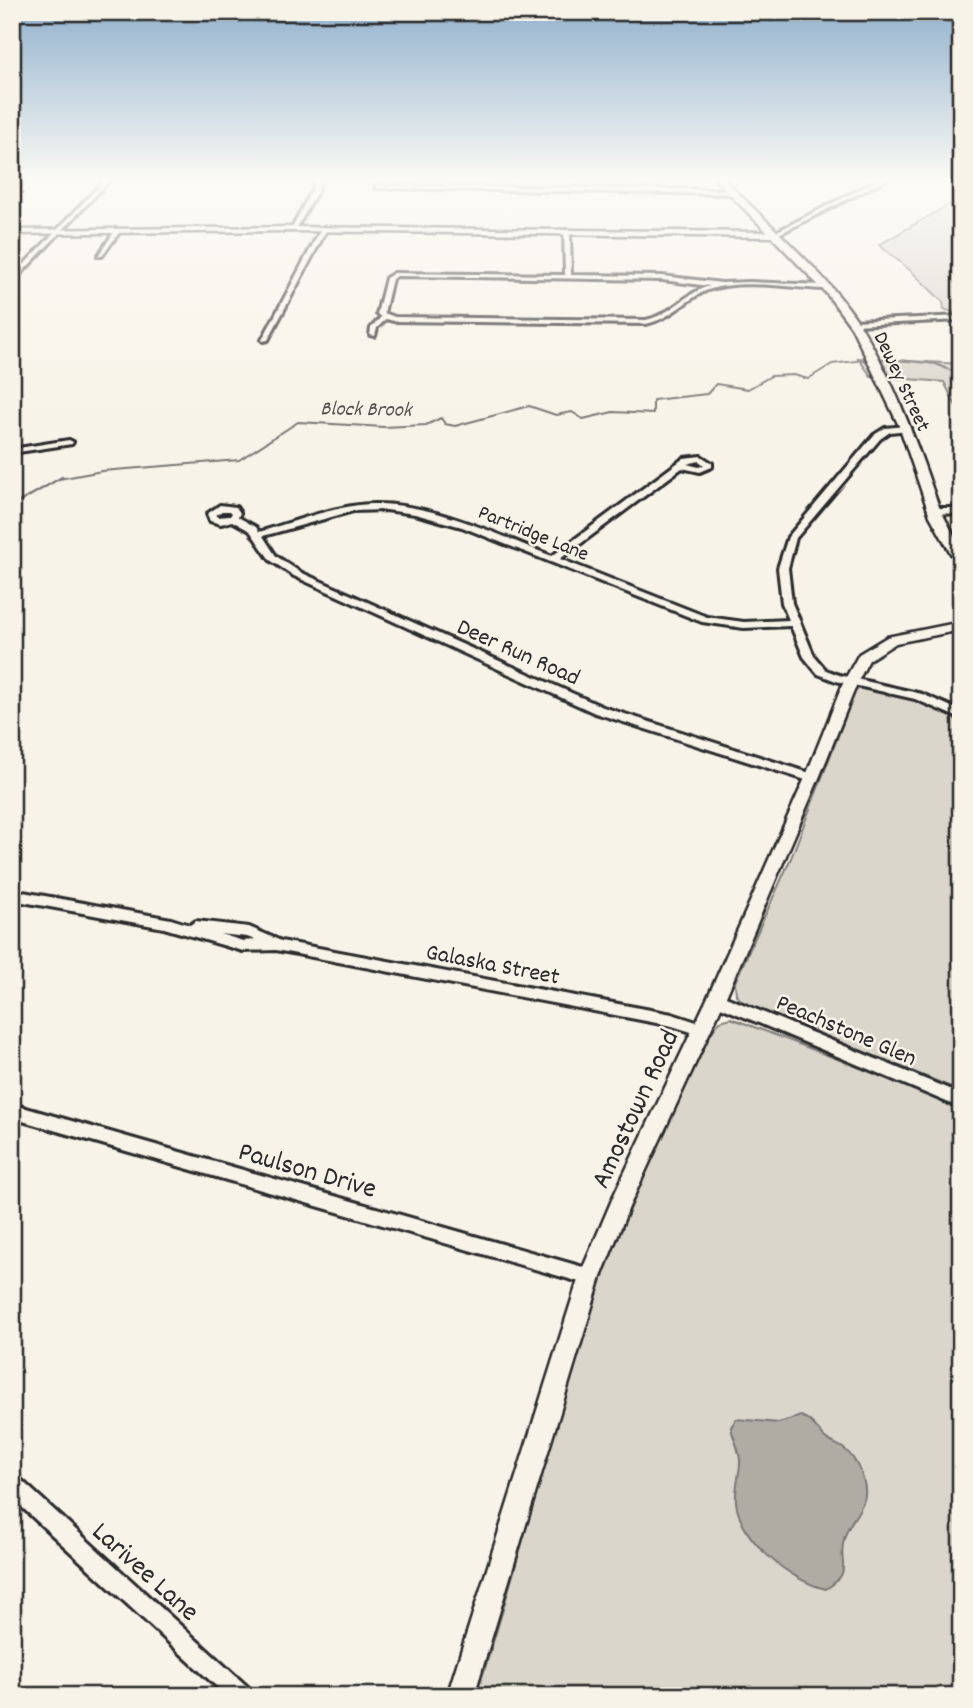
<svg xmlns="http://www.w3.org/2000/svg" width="973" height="1708" font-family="Dekko,sans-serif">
  <rect width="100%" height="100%" fill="#f7f3e8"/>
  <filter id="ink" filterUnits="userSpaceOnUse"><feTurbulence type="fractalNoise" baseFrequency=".0143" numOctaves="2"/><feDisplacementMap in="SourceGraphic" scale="14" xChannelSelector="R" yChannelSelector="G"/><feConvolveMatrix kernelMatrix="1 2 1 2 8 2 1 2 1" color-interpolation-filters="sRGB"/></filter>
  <g filter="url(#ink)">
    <g fill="#dad6cc" stroke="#82807c" stroke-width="2">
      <polygon points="950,204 961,217 961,315 944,309 943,302 911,271 879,245"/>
      <polygon points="858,358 961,364 961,416 944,382 871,376"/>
      <polygon points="859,688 912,699 961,721 961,1091 744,1003 736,995 735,982 791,858 855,692"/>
      <path d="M731,1018L894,1081L961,1110V1696H476C519,1568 548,1436 591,1309C624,1215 668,1125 710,1035L720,1021Z"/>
    </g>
    <path fill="#afaca4" stroke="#7a7874" stroke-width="2" d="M801,1416C813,1421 816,1428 824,1437C829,1442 837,1444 843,1448C856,1457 869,1484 864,1500C859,1514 847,1525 844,1539C837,1564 855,1571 826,1589C791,1581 740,1541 736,1502C735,1488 739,1477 740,1464C741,1451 733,1440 731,1427L736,1419L779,1423Z"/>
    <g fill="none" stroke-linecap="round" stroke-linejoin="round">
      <polyline stroke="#7a7874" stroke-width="2" points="59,479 102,471 239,460 298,422 384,427 426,425 441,418 445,424 455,426 529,406 556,415 572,412 583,419 613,412 653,414 653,400 707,394 716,384 748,389 771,376 794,375 808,379 832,364 880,358 936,364 961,375"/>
      <polyline stroke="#7a7874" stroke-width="2.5" points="12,519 16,504 62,477"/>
      <g stroke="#2b2b2b" stroke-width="6">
        <g id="minor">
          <polygon points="22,179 28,179 12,192 12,187"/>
          <polygon points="106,179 111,179 12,283 12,277"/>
          <polygon points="311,179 316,179 320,183 318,190 296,229 291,230 312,190 314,183"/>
          <polygon points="880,179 887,179 775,236 770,235"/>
          <polygon points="377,185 733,190 736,192 733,194 375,188"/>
          <polygon points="324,227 327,229 268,340 263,341 262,340 321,229"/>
          <polygon points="116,229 121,230 102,256 98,256"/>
          <path d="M567,230L570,232L571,275L662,276L722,283L749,282L824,285L827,287L824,289C790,288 741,278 708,290C685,299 673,318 646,324L394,321L386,319L377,328L375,336L370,335L371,328L381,317L377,314L386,278L394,273L565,275L564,232ZM397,276L662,280L710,286C686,292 671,315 646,320L395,317L384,313L392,279Z"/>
          <polygon points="961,316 961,320 854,325 851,323 854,321"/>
          <path d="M906,426L910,428L909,430L890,432L880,439L796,538L788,568L792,603L814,656L826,670L839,675L922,694L961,711V719L915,699L836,681L818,674L804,657L791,626L744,628L702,622L462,527L415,514L386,510L353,511L263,536L276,556L300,572L603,707L816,775L818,778L816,781L812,782L595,713L294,576L270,560L250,531L232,521L221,524L210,521L207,514L220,505L236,507L240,513L238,517L256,527L259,532C290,523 321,511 352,506C417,495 493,533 552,556L684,458L701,456L712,463V467L700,472L682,468L560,559L707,617L744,622L789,620L782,603L778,568L788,537L874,435L885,428ZM699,461L704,465L699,467L687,464ZM222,511H230L232,513L230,516L217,517L216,515Z"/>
          <polygon points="69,440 73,442 72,444 12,453 12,449"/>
          <polygon points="934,508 961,508 961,514 931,513 930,511"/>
          <path d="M12,890L171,919L190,925L196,921L249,927L281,941L672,1014L706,1025L708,1029L706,1033L701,1035L672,1026L276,950L243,951L164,928L12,900ZM220,934L247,937L255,940L243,941Z"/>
          <polygon points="716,993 961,1094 961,1108 711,1003 709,999 711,995"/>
          <polygon points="12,1104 590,1269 596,1271 598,1277 596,1283 590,1285 12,1118"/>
          <polygon points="12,1476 19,1478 250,1689 253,1696 227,1696 12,1498"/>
        </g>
      </g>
      <g stroke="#2b2b2b" stroke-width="5">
        <polygon id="tertiary" points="961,622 961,630 896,643 869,660 858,681 819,778 725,999 629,1207 601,1277 474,1696 447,1696 579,1277 614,1195 707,999 805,778 844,681 859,654 887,637"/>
      </g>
      <g stroke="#2b2b2b" stroke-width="5">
        <path id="secondary" d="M715,179H724C766,223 831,277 862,328C894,381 916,441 936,499C944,522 961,539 961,563L954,559L930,516L900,428L852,328L827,294L772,237L293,231L12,234V230L293,227L767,232Z"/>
      </g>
      <use href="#minor" fill="#f7f3e8" fill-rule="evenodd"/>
      <use href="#tertiary" fill="#f7f3e8" fill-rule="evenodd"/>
      <use href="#secondary" fill="#f7f3e8" fill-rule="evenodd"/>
    </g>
  </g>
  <linearGradient id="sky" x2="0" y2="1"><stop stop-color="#91b1cd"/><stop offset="0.43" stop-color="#fbfaf5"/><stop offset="1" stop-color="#fbfaf5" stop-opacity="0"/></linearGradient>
  <rect width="973" height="418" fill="url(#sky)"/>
  <g text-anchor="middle" stroke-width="5" stroke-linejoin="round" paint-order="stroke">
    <g font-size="21" fill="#2b2b2b" stroke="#f7f3e8">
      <text transform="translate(903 381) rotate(65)" y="7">Dewey Street</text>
      <text transform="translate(534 532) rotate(22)" y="7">Partridge Lane</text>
    </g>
    <g font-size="21" font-style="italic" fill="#53524f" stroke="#f7f3e8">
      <text transform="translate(366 408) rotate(1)" y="7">Block Brook</text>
    </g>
    <g font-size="24" fill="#2b2b2b" stroke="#f7f3e8">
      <text transform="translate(519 651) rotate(24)" y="8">Deer Run Road</text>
      <text transform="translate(493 963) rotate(11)" y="8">Galaska Street</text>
      <text transform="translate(847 1029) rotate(23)" y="8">Peachstone Glen</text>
    </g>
    <g font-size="28" fill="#2b2b2b" stroke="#f7f3e8">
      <text transform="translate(633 1108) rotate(-65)" y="10">Amostown Road</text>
      <text transform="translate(308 1168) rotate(16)" y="10">Paulson Drive</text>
      <text transform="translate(147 1570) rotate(42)" y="10">Larivee Lane</text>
    </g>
  </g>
  <rect width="973" height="1708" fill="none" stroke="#f7f3e8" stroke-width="42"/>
  <rect x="21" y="21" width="931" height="1666" fill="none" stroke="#2b2b2b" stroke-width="2.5" filter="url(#ink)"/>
</svg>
